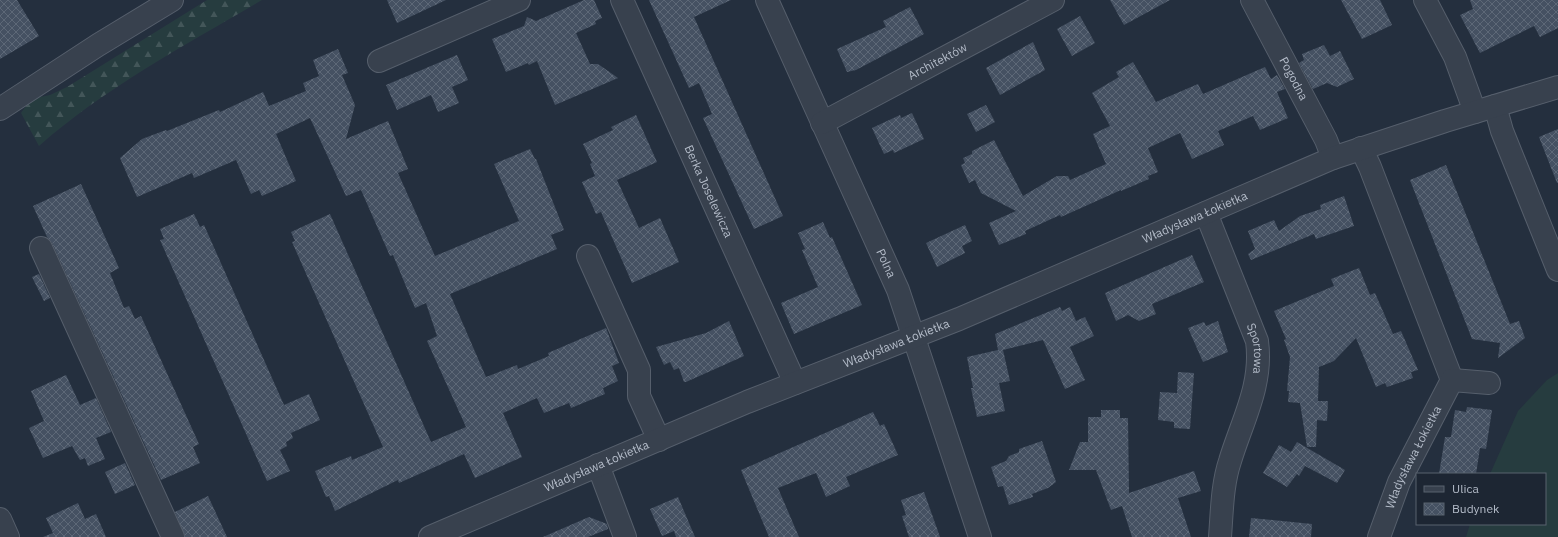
<svg xmlns="http://www.w3.org/2000/svg" width="1558" height="537" font-family="'IBM Plex Sans',sans-serif">
  <defs>
    <pattern id="forest-firs" width="22" height="20" patternUnits="userSpaceOnUse"><rect width="22" height="20" fill="#263c3f"/><path d="M5 1l3.5 6h-7zM16 11l3.5 6h-7z" fill="#435659"/></pattern>
    <pattern id="building-cross-hatch" width="8" height="8" patternUnits="userSpaceOnUse"><rect width="8" height="8" fill="#455162"/><path d="M0 0l8 8M0 8l8-8" fill="none" stroke="#5d6877"/></pattern>
  </defs>
  <rect width="100%" height="100%" fill="#242f3e"/>
  <path fill="url(#forest-firs)" d="M207,0H262C186,45 106,87 39,146L21,113L31,99L50,95L67,87Z"/>
  <polygon fill="#263c3f" points="1558,373 1558,537 1466,537 1470,524 1545,524 1545,474 1490,474 1518,411 1547,380"/>
  <g fill="url(#building-cross-hatch)">
    <polygon points="0,0 17,0 39,36 0,59"/>
    <polygon points="387,0 446,0 397,23"/>
    <polygon points="584,0 594,0 602,18 595,21 596,24 576,33 590,64 598,64 618,78 555,105 537,61 529,65 528,63 506,72 492,39 524,26 527,17 536,21"/>
    <polygon points="649,0 731,0 694,17 783,216 754,229 703,118 712,114 699,83 689,88"/>
    <polygon points="1110,0 1170,0 1124,25"/>
    <polygon points="1341,0 1380,0 1392,25 1362,39"/>
    <polygon points="1470,0 1558,0 1558,28 1540,37 1534,26 1480,53 1460,15 1473,9"/>
    <polygon points="910,7 924,34 856,70 847,72 837,49 886,27 883,21"/>
    <polygon points="1080,16 1095,43 1072,56 1057,29"/>
    <polygon points="1033,42 1045,70 1000,95 986,68"/>
    <polygon points="1324,45 1330,56 1340,51 1354,79 1337,87 1327,83 1313,89 1299,63 1304,60 1302,54"/>
    <polygon points="338,49 348,73 342,75 355,105 346,139 388,121 408,169 398,173 435,256 519,221 494,164 530,149 535,159 536,159 564,230 551,235 557,249 450,294 486,377 517,365 518,369 549,356 548,353 606,328 619,363 612,366 618,381 603,388 605,394 571,408 569,403 544,413 537,398 503,413 522,457 475,478 464,454 399,483 398,480 335,511 329,496 326,497 315,471 351,456 352,460 383,447 292,242 295,241 291,232 330,214 431,442 466,427 427,341 437,336 426,303 415,308 393,255 390,256 361,190 346,196 310,118 276,134 296,181 262,196 259,190 251,194 236,160 194,178 192,173 137,197 120,158 142,139 166,130 167,131 219,110 220,112 263,92 269,106 306,91 303,83 319,76 313,60"/>
    <polygon points="457,55 468,80 452,87 459,103 438,112 431,95 397,110 386,85"/>
    <polygon points="1133,62 1156,102 1198,84 1203,94 1265,67 1271,79 1277,75 1285,89 1277,92 1288,118 1260,130 1253,116 1218,131 1224,145 1192,159 1180,133 1148,148 1158,172 1148,176 1149,179 1121,191 1121,190 1061,217 1060,215 1025,231 1026,234 999,245 989,223 1016,211 981,193 975,180 969,183 961,165 965,163 963,158 972,154 972,151 994,140 1023,196 1057,176 1068,176 1070,180 1106,164 1093,134 1110,126 1092,93 1119,77 1116,72"/>
    <polygon points="986,105 995,122 976,132 967,114"/>
    <polygon points="912,113 924,139 894,153 893,150 884,154 872,128 900,115 901,118"/>
    <polygon points="636,115 657,162 617,180 639,228 660,218 679,262 632,283 601,212 596,214 582,182 595,176 590,164 592,163 583,144 613,130 611,127"/>
    <polygon points="1558,129 1558,183 1557,183 1539,137"/>
    <polygon points="1446,165 1510,324 1519,321 1525,338 1498,358 1500,343 1472,339 1410,180"/>
    <polygon points="81,184 119,268 110,273 124,308 129,306 135,319 141,316 199,444 193,447 200,463 161,480 52,243 47,237 33,206"/>
    <polygon points="1344,196 1354,226 1316,239 1314,234 1251,260 1248,254 1255,249 1248,231 1274,220 1279,231 1300,216 1321,209 1320,205"/>
    <polygon points="194,214 200,227 204,225 284,405 309,394 320,420 291,433 293,438 286,442 287,446 280,450 290,471 267,481 160,240 164,239 160,229"/>
    <polygon points="823,222 830,238 832,237 862,305 794,334 781,303 818,287 802,250 805,249 798,233"/>
    <polygon points="965,225 972,241 962,246 965,253 937,267 926,243"/>
    <polygon points="1192,255 1204,282 1152,304 1156,314 1139,321 1128,315 1116,321 1105,293"/>
    <polygon points="1359,268 1370,295 1375,293 1393,334 1401,331 1418,370 1411,372 1413,378 1387,387 1385,383 1376,387 1356,338 1334,361 1319,367 1318,401 1328,401 1327,421 1317,420 1316,447 1307,447 1300,403 1288,402 1289,391 1287,391 1290,357 1284,340 1286,339 1274,311 1334,286 1331,279"/>
    <polygon points="39,274 50,298 44,301 32,277"/>
    <polygon points="1060,307 1062,311 1070,307 1076,321 1085,317 1094,336 1070,347 1085,380 1065,389 1043,340 1003,350 1010,381 999,383 1005,411 977,417 971,388 973,388 967,357 998,350 995,334"/>
    <polygon points="729,321 744,356 686,382 684,382 679,368 674,370 670,362 664,365 656,347 706,333"/>
    <polygon points="1218,321 1228,352 1203,362 1188,328 1204,322 1206,326"/>
    <polygon points="1178,372 1194,373 1190,429 1174,428 1174,422 1158,420 1160,392 1177,393"/>
    <polygon points="66,375 80,405 96,398 111,432 96,438 105,459 88,466 85,458 80,460 72,446 43,458 29,428 44,421 31,391"/>
    <polygon points="1467,407 1492,410 1486,449 1480,448 1476,474 1439,474 1445,437 1451,437 1455,410 1466,412"/>
    <polygon points="1101,410 1120,410 1120,418 1128,418 1129,493 1194,471 1201,491 1178,498 1191,537 1132,537 1122,506 1111,510 1096,470 1069,470 1080,442 1088,442 1088,417 1101,417"/>
    <polygon points="873,412 880,426 884,424 898,455 846,477 850,486 826,497 816,473 778,488 799,537 769,537 741,470"/>
    <polygon points="1042,441 1056,482 1048,488 1032,494 1033,497 1009,505 1003,486 998,487 991,467 1006,461 1009,456 1019,452 1019,449"/>
    <polygon points="1297,442 1345,470 1337,483 1305,466 1299,476 1297,474 1287,487 1263,473 1279,445 1291,452"/>
    <polygon points="125,463 135,485 115,494 105,472"/>
    <polygon points="924,492 940,537 909,537 902,516 906,515 901,500"/>
    <polygon points="208,496 227,537 185,537 175,512"/>
    <polygon points="678,497 695,537 676,537 674,531 662,536 650,509"/>
    <polygon points="78,503 85,519 96,514 106,537 43,537 53,533 46,518"/>
    <polygon points="589,517 607,524 608,529 588,537 543,537"/>
    <polygon points="1251,518 1312,524 1311,537 1249,537"/>
  </g>
  <g fill="none" stroke-linecap="round" stroke-linejoin="round">
    <g stroke="#565f6c" stroke-width="24">
      <g id="minor">
        <path id="s1" d="M622,0L795,383"/>
        <path id="s2" d="M767,0L898,290L980,537"/>
        <path id="s3" d="M1252,0L1326,140L1333,158"/>
        <polyline points="1425,0 1455,57 1475,112"/>
        <polyline points="379,61 519,0"/>
        <polyline points="1495,106 1502,131 1558,270"/>
        <polyline points="0,109 98,45 172,0"/>
        <path id="s4" d="M822,123L1053,0"/>
        <polyline points="1361,148 1370,167 1452,380"/>
        <path id="s5" d="M1206,213L1257,341C1263,385 1242,421 1230,461C1222,485 1222,512 1220,537"/>
        <polyline points="41,248 173,537"/>
        <polyline points="588,256 639,370 639,396 659,440"/>
        <polyline points="598,465 625,537"/>
        <polyline points="0,519 8,537"/>
        <path id="s6" d="M430,537L747,402L959,319L1333,158L1445,121L1558,87"/>
        <path id="s7" d="M1379,537L1399,482L1452,380L1489,383"/>
      </g>
    </g>
    <use href="#minor" stroke="#38414e" stroke-width="22"/>
  </g>
  <g text-anchor="middle" stroke-width="3" stroke-linejoin="round" paint-order="stroke">
    <g font-size="12" fill="#b4bcc9" stroke="#1d2633">
      <text dy="4" stroke="none"><textPath href="#s4" startOffset="131">Architektów</textPath></text>
      <text dy="4" stroke="none"><textPath href="#s3" startOffset="89">Pogodna</textPath></text>
      <text dy="4" stroke="none"><textPath href="#s1" startOffset="210">Berka Joselewicza</textPath></text>
      <text dy="4" stroke="none"><textPath href="#s6" startOffset="829">Władysława Łokietka</textPath></text>
      <text dy="4" stroke="none"><textPath href="#s2" startOffset="289">Polna</textPath></text>
      <text dy="4" stroke="none"><textPath href="#s6" startOffset="505">Władysława Łokietka</textPath></text>
      <text dy="4" stroke="none"><textPath href="#s5" startOffset="145">Sportowa</textPath></text>
      <text dy="4" stroke="none"><textPath href="#s7" startOffset="87">Władysława Łokietka</textPath></text>
      <text dy="4" stroke="none"><textPath href="#s6" startOffset="181">Władysława Łokietka</textPath></text>
    </g>
  </g>
  <rect x="1416" y="473" width="130" height="52" fill="#1d2633" stroke="#59626f"/>
  <rect x="1424" y="486" width="20" height="6" fill="#38414e" stroke="#59626f"/>
  <text x="1452" y="493" font-size="12" fill="#b4bcc9">Ulica</text>
  <rect x="1424" y="503" width="20" height="12" fill="url(#building-cross-hatch)" stroke="#59626f"/>
  <text x="1452" y="513" font-size="12" fill="#b4bcc9">Budynek</text>
</svg>
